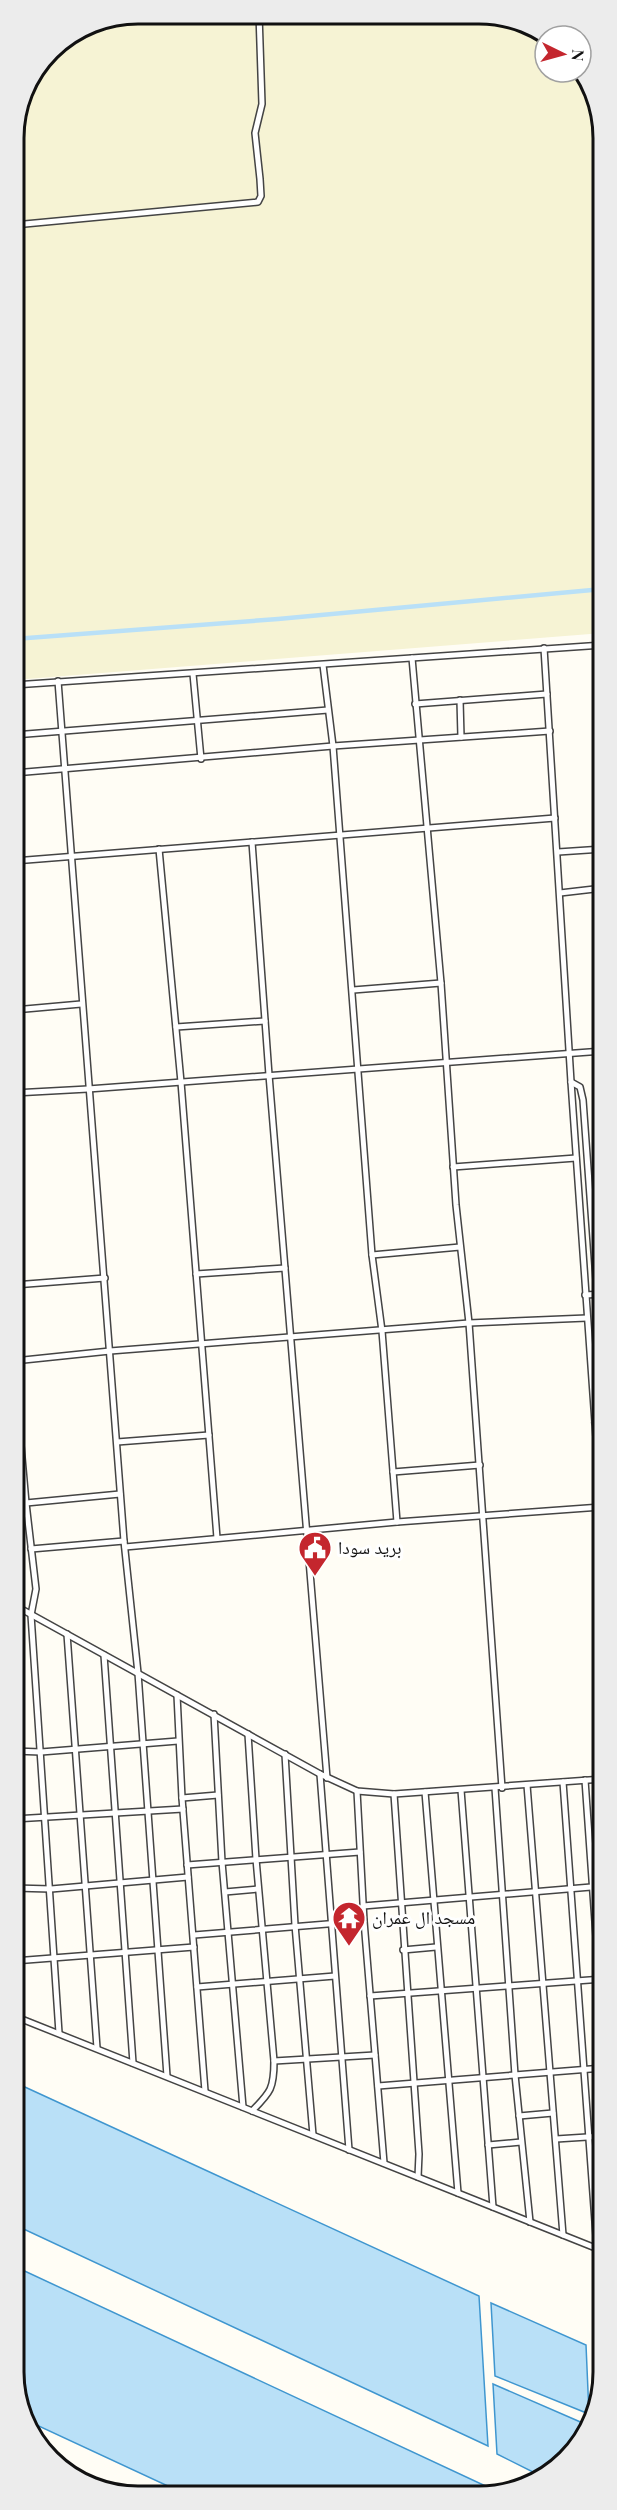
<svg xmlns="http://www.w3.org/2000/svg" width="617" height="2510" font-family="'Playfair Display','Noto Naskh Arabic',serif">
  <rect width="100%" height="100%" fill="#fffdf5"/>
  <polygon fill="#f6f3d4" points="138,14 504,16 545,38 545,72 578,72 602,121 603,633 14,680 14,130 23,90 50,50 91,23"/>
  <g fill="#b9e0f7" stroke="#3f96cf" stroke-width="1.5">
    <polygon points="14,2082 479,2296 488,2446 15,2225"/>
    <polygon points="16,2267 492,2489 492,2495 185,2494 30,2422 26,2413"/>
    <polygon points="491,2303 586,2345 589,2414 495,2376"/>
    <polygon points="493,2384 585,2424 572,2454 543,2477 497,2454"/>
  </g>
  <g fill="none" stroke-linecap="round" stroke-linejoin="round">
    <polyline stroke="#b9e0f7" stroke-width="4.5" points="14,639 278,619 603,589"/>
    <g stroke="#444" stroke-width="8">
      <g id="minor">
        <polyline points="14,225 258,202 261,196 260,179 255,133 262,104 259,14"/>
        <polyline points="544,648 571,1082 603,1536"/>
        <polyline points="412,658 441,983 456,1205 469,1323 502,1788"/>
        <polyline points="323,665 333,746 372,1255 382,1331 397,1522"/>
        <polyline points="193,674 201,759"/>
        <polyline points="58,681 124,1541 138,1673 167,2076"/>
        <polyline points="14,685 603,645"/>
        <polyline points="460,700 461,737"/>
        <polyline points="415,704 547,694"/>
        <polyline points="14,718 16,735"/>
        <polyline points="14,735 328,710"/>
        <polyline points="14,773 333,746 550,731"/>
        <polyline points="252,842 269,1075 327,1778"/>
        <polyline points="159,849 181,1082 217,1538"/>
        <polyline points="558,852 603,849"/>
        <polyline points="14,861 555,818"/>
        <polyline points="560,893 603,888"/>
        <polyline points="353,990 441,983"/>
        <polyline points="14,1010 81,1004"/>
        <polyline points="176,1027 265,1021"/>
        <polyline points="571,1082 580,1087 583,1100 603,1376"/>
        <polyline points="14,1093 88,1089 603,1051"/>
        <polyline points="453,1167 576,1158"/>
        <polyline points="372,1255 460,1247"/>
        <polyline points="196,1274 285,1268"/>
        <polyline points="14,1285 105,1278"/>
        <polyline points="585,1295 603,1294"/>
        <polyline points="14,1361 110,1351 469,1323 587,1318"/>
        <polyline points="14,1366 26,1503 36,1589 31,1615 59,2033"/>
        <polyline points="595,1423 603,1417"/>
        <polyline points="117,1442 209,1435"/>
        <polyline points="393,1472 480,1465"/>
        <polyline points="26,1503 120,1494"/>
        <polyline points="125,1547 397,1522 601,1507"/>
        <polyline points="31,1549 124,1541"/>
        <polyline points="14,1605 320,1774 357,1791 394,1794 603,1779"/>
        <polyline points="67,1634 97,2048"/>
        <polyline points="104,1655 133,2063"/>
        <polyline points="177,1695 182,1798 205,2091"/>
        <polyline points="214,1714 222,1862 243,2107"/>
        <path d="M248,1734L256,1859L274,2061C274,2088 271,2092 252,2111"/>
        <polyline points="14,1751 41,1752 178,1741"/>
        <polyline points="285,1754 295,1925 313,2135"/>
        <polyline points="320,1774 349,2150"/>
        <polyline points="585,1780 603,2035"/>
        <polyline points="563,1782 597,2249"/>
        <polyline points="527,1785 563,2235"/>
        <polyline points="495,1788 515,2075 530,2222"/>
        <polyline points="461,1790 493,2207"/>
        <polyline points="357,1791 364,1921 384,2163"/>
        <polyline points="425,1792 458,2193"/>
        <polyline points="394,1794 419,2154 418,2177"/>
        <polyline points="182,1798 218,1795"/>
        <polyline points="14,1819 183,1809"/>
        <polyline points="187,1865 360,1852"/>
        <polyline points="14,1888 51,1889 188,1877"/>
        <polyline points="225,1892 258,1889"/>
        <polyline points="363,1906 603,1886"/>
        <polyline points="194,1935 364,1921"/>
        <polyline points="403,1950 436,1947"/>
        <polyline points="14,1961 194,1947"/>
        <polyline points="14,1962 18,2017"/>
        <polyline points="197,1987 335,1976"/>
        <polyline points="370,1996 603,1979"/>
        <polyline points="14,2016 603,2251"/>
        <polyline points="274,2061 375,2055"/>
        <polyline points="378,2086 603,2068"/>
        <polyline points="519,2116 553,2113"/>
        <polyline points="556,2139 603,2136"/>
        <polyline points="488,2145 521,2142"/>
      </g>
    </g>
    <use href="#minor" stroke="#fff" stroke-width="5"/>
  </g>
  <defs>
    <g id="civic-pin" transform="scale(1.725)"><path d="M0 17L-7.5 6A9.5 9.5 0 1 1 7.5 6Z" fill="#c4262e" stroke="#fff"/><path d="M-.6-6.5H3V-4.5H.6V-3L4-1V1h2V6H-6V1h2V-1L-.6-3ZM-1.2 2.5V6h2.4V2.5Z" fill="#fff"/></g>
    <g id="temple-pin" transform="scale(1.725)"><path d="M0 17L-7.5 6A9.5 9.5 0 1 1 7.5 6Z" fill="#c4262e" stroke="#fff"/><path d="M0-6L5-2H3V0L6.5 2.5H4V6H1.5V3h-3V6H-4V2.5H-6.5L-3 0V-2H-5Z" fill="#fff"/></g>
  </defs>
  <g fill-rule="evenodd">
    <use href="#civic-pin" x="315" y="1548"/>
    <use href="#temple-pin" x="349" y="1918"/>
  </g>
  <g text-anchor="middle" stroke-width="6" stroke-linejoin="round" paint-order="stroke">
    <g font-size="18" fill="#111" stroke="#fff" text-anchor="start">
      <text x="338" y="1554">بريد سودا</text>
      <text x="372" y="1924">مسجد ال عمران</text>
    </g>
  </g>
  <path d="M0 0H617V2510H0ZM138 24H479A114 114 0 0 1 593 138V2372A114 114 0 0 1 479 2486H138A114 114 0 0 1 24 2372V138A114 114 0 0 1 138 24Z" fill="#ececec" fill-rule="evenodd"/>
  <path fill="none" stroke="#111" stroke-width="3" d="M138 24H479A114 114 0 0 1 593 138V2372A114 114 0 0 1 479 2486H138A114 114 0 0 1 24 2372V138A114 114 0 0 1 138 24Z"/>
  <g transform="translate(563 54) rotate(95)"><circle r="28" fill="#ffffff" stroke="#a0a0a0" stroke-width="1.5"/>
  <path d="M0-4.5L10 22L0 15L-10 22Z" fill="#c4262e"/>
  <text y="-9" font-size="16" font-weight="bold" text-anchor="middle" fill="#111111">N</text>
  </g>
</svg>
